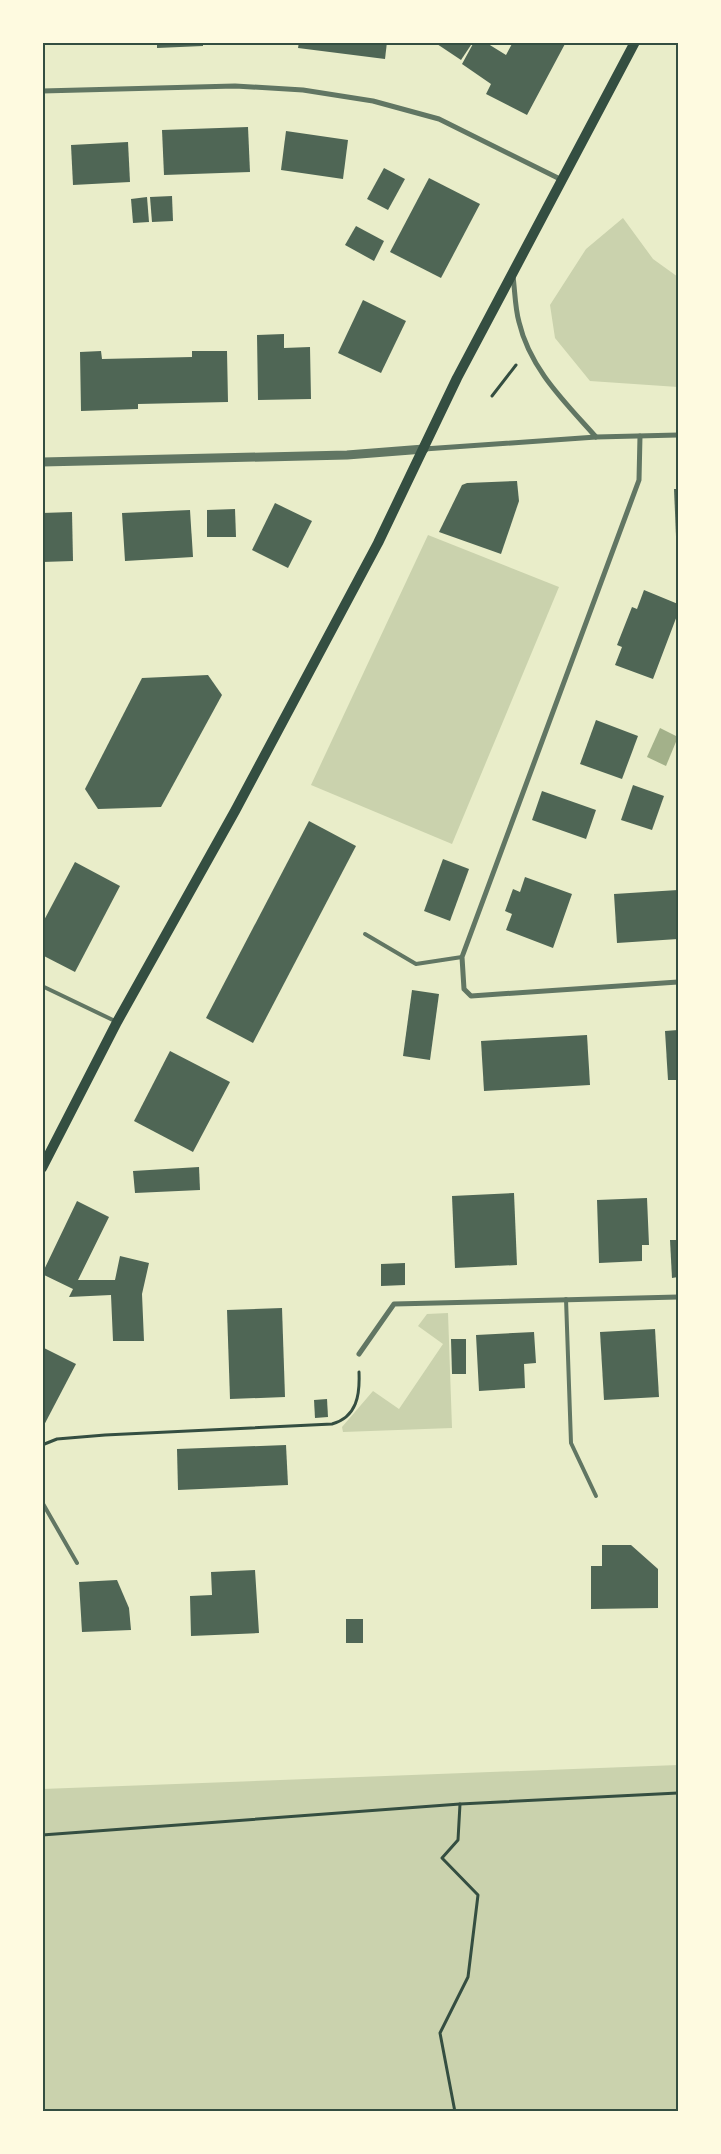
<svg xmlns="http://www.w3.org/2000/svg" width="721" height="2154" font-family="Arial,sans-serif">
  <rect width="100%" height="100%" fill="#e9edc9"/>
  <g fill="#cad2ad">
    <polygon points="623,218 653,259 678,277 678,387 590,381 555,338 550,305 586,249"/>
    <polygon points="428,535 559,587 452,844 311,785"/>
    <polygon points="448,1313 452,1428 343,1432 342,1427 373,1391 399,1409 443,1344 418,1326 427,1314"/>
    <polygon points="678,1765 678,2111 43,2111 42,1789"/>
  </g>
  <polygon fill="#a3b18a" points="660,728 678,737 666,766 647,757"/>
  <g fill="#4f6655">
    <polygon points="157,42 203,42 203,46 157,48"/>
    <polygon points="299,42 387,42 385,59 298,48"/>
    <polygon points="434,42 473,42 461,60"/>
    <polygon points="474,42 485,42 506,55 513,42 566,42 527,115 486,94 491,84 462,64"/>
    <polygon points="248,127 250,172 164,175 162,130"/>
    <polygon points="286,131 348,140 343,179 281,170"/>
    <polygon points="128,142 130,182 73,185 71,145"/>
    <polygon points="384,168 405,179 388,210 367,199"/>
    <polygon points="429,178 480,204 441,278 390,252"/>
    <polygon points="172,196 173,221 152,222 150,197"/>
    <polygon points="147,197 149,222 133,223 131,199"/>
    <polygon points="356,226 384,241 374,261 345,245"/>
    <polygon points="363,300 406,321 381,373 338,353"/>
    <polygon points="284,334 284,348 310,347 311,399 258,400 257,335"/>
    <polygon points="101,351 102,359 192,357 192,351 227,351 228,402 138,404 138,409 81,411 80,352"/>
    <polygon points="517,481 519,501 501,554 439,532 462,485 467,483"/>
    <polygon points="674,489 678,489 678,536 676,536"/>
    <polygon points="275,503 312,521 288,568 252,550"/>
    <polygon points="235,509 236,537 207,537 207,510"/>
    <polygon points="190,510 193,557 125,561 122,513"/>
    <polygon points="72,512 73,561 42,562 42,513"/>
    <polygon points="644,590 678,604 678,613 653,679 615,665 622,647 617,645 632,607 637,609"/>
    <polygon points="42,625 44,625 45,644 42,644"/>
    <polygon points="208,675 222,695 161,807 98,809 85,789 142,678"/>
    <polygon points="596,720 638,736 622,779 580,764"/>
    <polygon points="633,785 664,796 652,830 621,820"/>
    <polygon points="542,791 596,810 586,839 532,820"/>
    <polygon points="309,821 356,846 253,1043 206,1018"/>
    <polygon points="443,859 469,869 450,921 424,911"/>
    <polygon points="75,862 120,886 75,972 42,955 42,924"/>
    <polygon points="525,877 572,894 553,948 506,930 512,914 505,911 513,889 520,892"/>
    <polygon points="678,890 678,939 617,943 614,894"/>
    <polygon points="412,990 439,994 430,1060 403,1056"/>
    <polygon points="678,1030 678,1080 668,1080 665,1031"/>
    <polygon points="587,1035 590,1085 484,1091 481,1041"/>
    <polygon points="170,1051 230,1082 193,1152 134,1121"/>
    <polygon points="199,1167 200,1190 135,1193 133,1171"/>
    <polygon points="514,1193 517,1265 455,1268 452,1196"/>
    <polygon points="647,1198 649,1245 642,1245 642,1261 599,1263 597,1200"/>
    <polygon points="77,1201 109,1217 78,1280 115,1280 120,1256 149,1263 142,1294 144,1341 113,1341 111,1295 69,1297 73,1289 42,1274"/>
    <polygon points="670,1240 678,1240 678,1277 672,1278"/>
    <polygon points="405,1263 405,1285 381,1286 381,1264"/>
    <polygon points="282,1308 285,1397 230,1399 227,1310"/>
    <polygon points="655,1329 659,1397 604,1400 600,1332"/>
    <polygon points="534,1332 536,1363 524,1364 525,1388 479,1391 476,1335"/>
    <polygon points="451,1339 466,1339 466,1374 452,1374"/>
    <polygon points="42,1347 76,1364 42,1429"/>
    <polygon points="327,1399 328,1417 315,1418 314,1400"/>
    <polygon points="286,1445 288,1485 178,1490 177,1449"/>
    <polygon points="602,1545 631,1545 658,1569 658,1608 591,1609 591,1566 602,1566"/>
    <polygon points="255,1570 259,1633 191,1636 190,1596 212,1595 211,1572"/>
    <polygon points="117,1580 129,1608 131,1630 82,1632 79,1582"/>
    <rect x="346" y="1619" width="17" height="24"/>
  </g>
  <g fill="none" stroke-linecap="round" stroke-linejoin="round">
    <g stroke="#344e41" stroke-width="3">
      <polyline points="492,396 516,365"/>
      <path d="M42,1445L57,1439L105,1435L332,1424C357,1417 360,1395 359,1372"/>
      <polyline points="42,1835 460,1804 678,1793"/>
      <polyline points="455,2112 440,2033 468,1977 478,1895 442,1858 458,1840 460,1804"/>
    </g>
    <g stroke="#617663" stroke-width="4">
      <polyline points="365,934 416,964 462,957"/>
      <polyline points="42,986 117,1022"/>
      <polyline points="566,1299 571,1443 596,1496"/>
      <polyline points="42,1502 77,1563"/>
    </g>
    <g stroke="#617663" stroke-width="5">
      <polyline points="42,91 235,86 303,90 373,101 439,119 562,180"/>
      <path d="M513,276C515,291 515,308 519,322C530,369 565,402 596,437"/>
      <polyline points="640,436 639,480 462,957 464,989 471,996 678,982"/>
      <polyline points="424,449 596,437 678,435"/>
      <polyline points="359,1354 394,1304 678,1297"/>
    </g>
    <polyline stroke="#617663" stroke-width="9" points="42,462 347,455 424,449"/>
    <polyline stroke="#344e41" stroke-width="10" points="42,1168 117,1022 235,811 378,543 457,378 635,42"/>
  </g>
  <rect width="721" height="2154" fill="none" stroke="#fefae0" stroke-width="88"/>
  <rect x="44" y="44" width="633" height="2066" fill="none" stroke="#344e41" stroke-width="2"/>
</svg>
